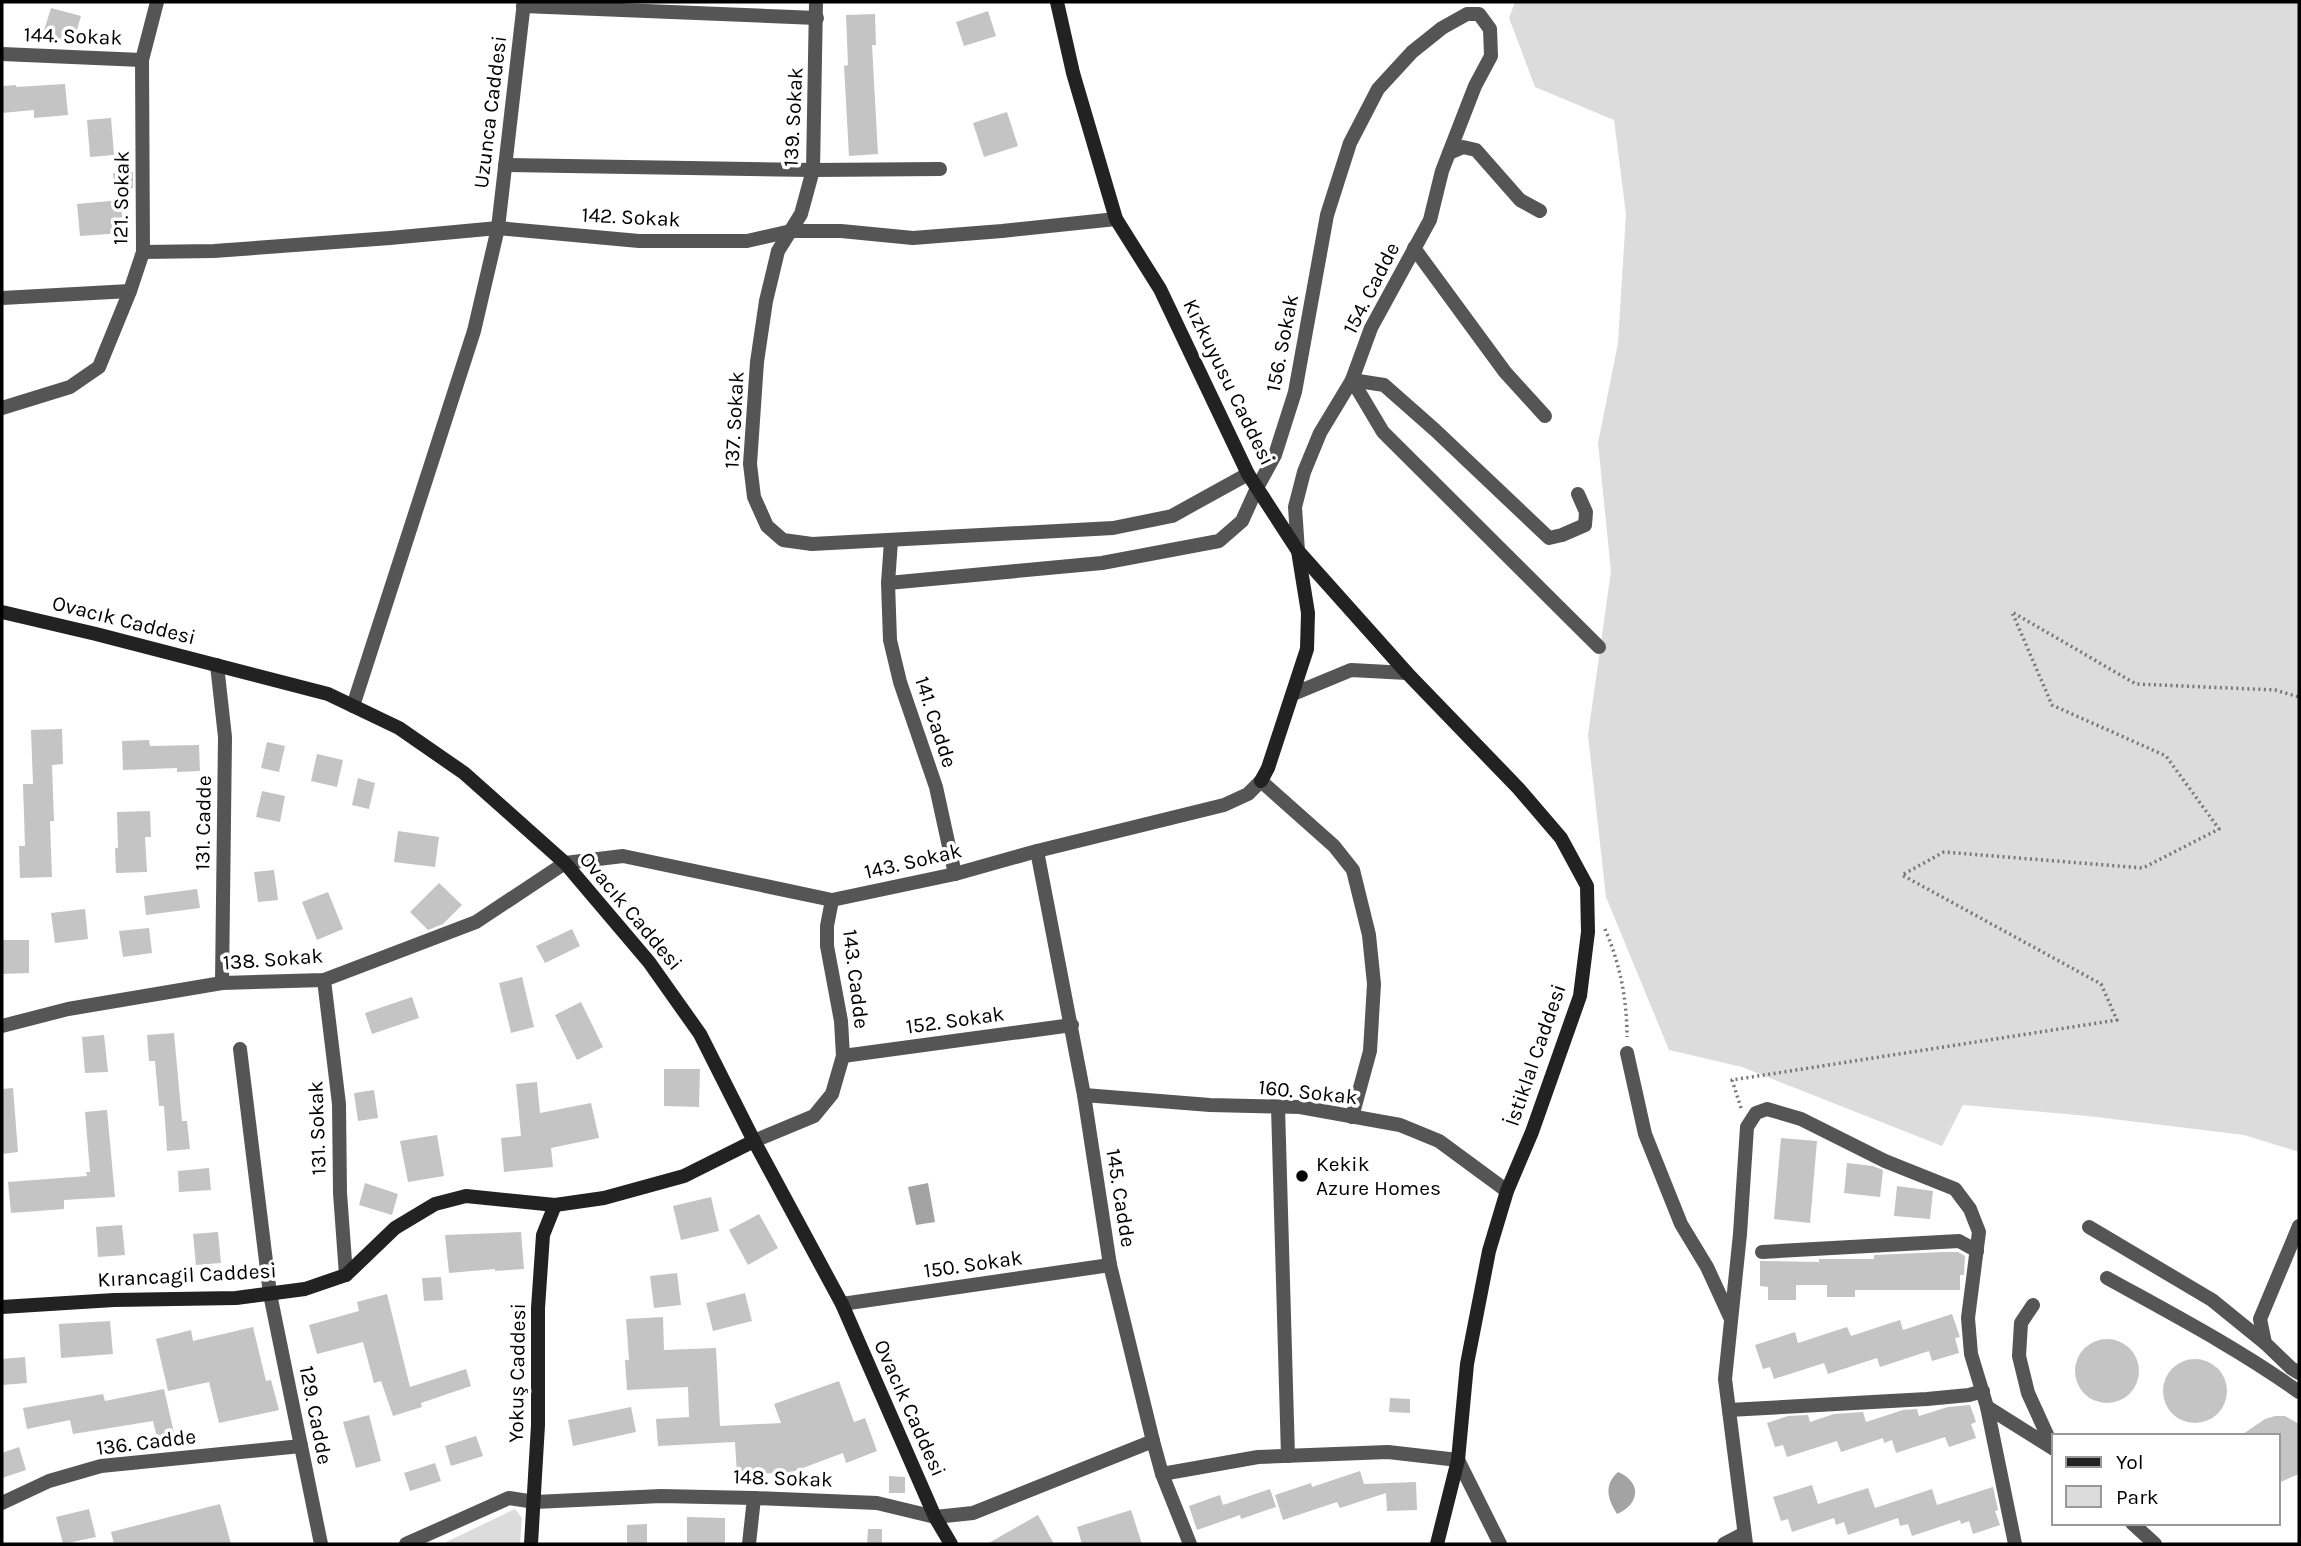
<svg xmlns="http://www.w3.org/2000/svg" width="2301" height="1546" font-family="Karla,sans-serif">
  <rect width="100%" height="100%" fill="#fff"/>
  <g fill="#dcdcdc">
    <polygon points="1515,2 2299,2 2299,1152 2244,1135 2088,1116 1963,1105 1942,1146 1742,1067 1669,1050 1606,897 1588,735 1611,571 1598,443 1618,343 1626,214 1614,120 1535,87 1509,18"/>
    <polygon points="515,1509 522,1518 520,1544 442,1544"/>
  </g>
  <g fill="#a3a3a3">
    <polygon points="928,1183 935,1222 916,1225 908,1187"/>
    <path d="M1618,1472C1642,1482 1640,1504 1617,1514C1608,1500 1603,1485 1618,1472Z"/>
  </g>
  <g fill="#c4c4c4">
    <polygon points="51,8 81,16 73,43 43,34"/>
    <polygon points="988,11 996,36 964,46 956,22"/>
    <polygon points="875,14 876,45 872,45 878,154 849,156 844,66 848,65 846,15"/>
    <polygon points="65,84 68,115 34,118 34,110 2,113 2,86 16,85 16,87"/>
    <polygon points="1007,112 1018,146 984,157 973,123"/>
    <polygon points="111,118 114,155 90,157 87,120"/>
    <polygon points="133,172 133,188 115,189 113,173"/>
    <polygon points="121,200 123,233 80,236 77,204"/>
    <polygon points="62,729 63,764 52,765 54,821 50,821 52,877 20,878 19,846 25,846 23,784 33,784 31,730"/>
    <polygon points="149,740 150,746 199,745 200,771 177,772 177,768 123,770 122,741"/>
    <polygon points="267,742 285,746 279,772 261,768"/>
    <polygon points="317,754 343,760 337,787 311,781"/>
    <polygon points="358,778 375,783 369,809 352,805"/>
    <polygon points="262,791 285,796 280,822 256,817"/>
    <polygon points="150,811 151,837 145,837 147,872 116,873 115,848 118,848 117,812"/>
    <polygon points="398,831 439,837 435,867 394,862"/>
    <polygon points="274,870 278,900 258,902 254,872"/>
    <polygon points="439,883 462,905 443,924 428,930 410,912"/>
    <polygon points="197,889 200,908 146,915 144,896"/>
    <polygon points="328,892 343,929 317,940 302,902"/>
    <polygon points="85,909 88,939 55,943 51,913"/>
    <polygon points="149,928 152,953 123,957 119,931"/>
    <polygon points="572,929 580,946 545,963 536,946"/>
    <polygon points="2,940 29,940 29,973 2,974"/>
    <polygon points="522,977 534,1027 511,1033 499,983"/>
    <polygon points="412,997 419,1018 372,1034 365,1013"/>
    <polygon points="581,1002 603,1047 577,1060 555,1015"/>
    <polygon points="174,1033 182,1121 187,1121 190,1149 167,1151 164,1106 159,1106 155,1061 149,1061 147,1035"/>
    <polygon points="104,1035 108,1072 85,1073 82,1037"/>
    <polygon points="664,1069 700,1069 699,1107 664,1106"/>
    <polygon points="537,1082 540,1113 591,1103 599,1138 551,1148 553,1167 504,1172 501,1138 521,1136 516,1084"/>
    <polygon points="13,1088 18,1152 2,1154 2,1089"/>
    <polygon points="374,1090 378,1118 358,1121 354,1093"/>
    <polygon points="107,1110 115,1197 64,1200 64,1209 11,1213 8,1182 87,1176 86,1172 90,1172 85,1112"/>
    <polygon points="437,1135 444,1176 408,1182 400,1141"/>
    <polygon points="1781,1138 1817,1141 1810,1223 1774,1219"/>
    <polygon points="1847,1163 1873,1166 1883,1170 1880,1197 1844,1193"/>
    <polygon points="209,1168 211,1190 179,1192 178,1171"/>
    <polygon points="365,1183 398,1194 392,1215 359,1205"/>
    <polygon points="1897,1186 1933,1191 1930,1219 1894,1216"/>
    <polygon points="711,1197 719,1231 681,1240 673,1206"/>
    <polygon points="759,1214 778,1248 748,1265 729,1230"/>
    <polygon points="122,1225 125,1255 98,1257 96,1227"/>
    <polygon points="218,1232 221,1263 196,1265 193,1234"/>
    <polygon points="521,1232 524,1269 495,1271 495,1269 449,1273 445,1235"/>
    <polygon points="1943,1252 1958,1252 1965,1256 1964,1275 1960,1275 1960,1290 1855,1290 1855,1297 1827,1297 1827,1285 1796,1285 1796,1300 1768,1300 1768,1287 1760,1286 1760,1261 1819,1262 1819,1259 1874,1259 1874,1255"/>
    <polygon points="677,1273 681,1305 654,1308 650,1276"/>
    <polygon points="441,1277 443,1300 424,1301 422,1278"/>
    <polygon points="745,1293 752,1321 713,1331 706,1303"/>
    <polygon points="387,1294 410,1387 466,1369 471,1386 421,1403 422,1407 393,1416 381,1381 374,1383 363,1342 317,1354 309,1325 359,1311 357,1302"/>
    <polygon points="1952,1314 1960,1337 1955,1338 1959,1353 1932,1361 1929,1351 1880,1367 1877,1358 1828,1374 1824,1363 1774,1379 1770,1367 1763,1369 1755,1345 1795,1332 1798,1343 1847,1327 1851,1336 1900,1320 1903,1330"/>
    <polygon points="663,1317 664,1350 716,1348 720,1426 781,1423 774,1404 839,1381 854,1422 865,1418 877,1451 846,1463 843,1453 792,1472 737,1475 735,1442 658,1446 656,1419 689,1417 688,1387 627,1390 625,1360 629,1360 626,1319"/>
    <polygon points="110,1321 113,1354 61,1358 59,1324"/>
    <polygon points="253,1327 266,1381 271,1380 279,1410 219,1423 209,1382 168,1391 156,1339 191,1330 193,1341"/>
    <circle cx="2107" cy="1371" r="32"/>
    <polygon points="25,1357 27,1383 2,1385 2,1359"/>
    <circle cx="2195" cy="1391" r="32"/>
    <polygon points="164,1389 177,1446 160,1450 153,1421 73,1434 70,1420 27,1429 23,1408 103,1394 105,1401"/>
    <polygon points="1390,1398 1410,1399 1410,1413 1389,1412"/>
    <polygon points="1970,1405 1976,1422 1971,1424 1976,1438 1949,1447 1945,1437 1896,1453 1892,1440 1884,1443 1883,1438 1841,1452 1837,1441 1787,1457 1783,1445 1775,1447 1767,1423 1788,1416 1808,1415 1810,1422 1834,1414 1863,1412 1866,1422 1903,1410 1917,1409 1919,1416 1948,1407"/>
    <polygon points="631,1407 636,1432 573,1446 568,1420"/>
    <polygon points="369,1415 381,1461 356,1468 343,1422"/>
    <polygon points="2275,1416 2285,1416 2299,1424 2299,1474 2278,1483 2278,1436 2240,1436 2265,1419"/>
    <polygon points="476,1436 483,1456 451,1466 445,1446"/>
    <polygon points="19,1447 26,1470 2,1478 2,1453"/>
    <polygon points="435,1463 441,1481 410,1491 404,1473"/>
    <polygon points="1360,1471 1364,1484 1416,1482 1417,1510 1387,1511 1386,1493 1340,1508 1337,1502 1283,1520 1275,1495 1311,1483 1312,1487"/>
    <polygon points="889,1476 905,1477 905,1493 889,1493"/>
    <polygon points="1812,1485 1818,1504 1868,1488 1875,1508 1932,1489 1937,1505 1993,1487 1998,1510 1995,1511 2000,1525 1973,1534 1969,1521 1961,1524 1960,1520 1912,1536 1908,1524 1900,1526 1898,1518 1848,1535 1844,1522 1836,1525 1834,1518 1792,1532 1788,1519 1781,1521 1773,1497"/>
    <polygon points="1270,1489 1276,1507 1241,1519 1240,1515 1197,1530 1189,1506 1220,1495 1223,1505"/>
    <polygon points="220,1504 231,1544 114,1544 111,1532"/>
    <polygon points="89,1509 96,1537 63,1544 56,1517"/>
    <polygon points="1131,1510 1142,1544 1082,1544 1077,1527"/>
    <polygon points="1038,1515 1054,1544 987,1544"/>
    <polygon points="687,1517 725,1518 725,1544 687,1544"/>
    <polygon points="647,1524 647,1543 627,1544 627,1525"/>
    <polygon points="868,1529 882,1529 882,1544 867,1544"/>
  </g>
  <g fill="none" stroke-linecap="round" stroke-linejoin="round">
    <g stroke="#777" stroke-width="3.5" stroke-dasharray="2 3.5" stroke-linecap="butt">
      <path d="M1605,929C1620,964 1627,999 1627,1037"/>
      <polyline points="1741,1108 1732,1080 2117,1020 2101,984 1902,875 1944,852 2143,868 2219,829 2166,756 2052,705 2012,612 2136,684 2275,690 2299,697"/>
    </g>
    <g stroke="#555" stroke-width="14">
      <polyline points="816,2 813,170 801,214 778,251 766,301 757,362 750,464 754,497 767,526 783,540 812,544 1113,528 1172,516 1248,474"/>
      <polyline points="523,6 817,18"/>
      <polyline points="2,54 142,60"/>
      <polyline points="505,165 813,170 940,169"/>
      <polyline points="1414,248 1505,372 1545,416"/>
      <polyline points="143,252 214,251 390,238 498,228 639,241 747,241 791,231 841,231 913,238 1002,231 1116,219"/>
      <polyline points="2,298 130,291"/>
      <polyline points="1352,380 1383,432 1599,647"/>
      <polyline points="1352,380 1384,385 1435,430 1549,538 1562,535 1585,525 1586,512 1578,494"/>
      <polyline points="2,408 70,387 99,367 130,291 143,252 142,60 157,2"/>
      <polyline points="891,541 888,583 890,640 900,682 936,787 955,874"/>
      <polyline points="1298,551 1295,507 1304,472 1320,433 1352,380 1371,328 1430,220 1442,171 1449,153 1463,147 1476,150 1520,200 1540,211"/>
      <polyline points="888,583 1102,563 1219,541 1242,521 1257,488 1275,455 1295,392 1327,215 1350,143 1378,89 1412,52 1442,28 1467,14 1479,14 1490,29 1491,56 1475,86 1449,153"/>
      <polyline points="217,665 225,737 222,983"/>
      <polyline points="1293,694 1351,670 1407,673"/>
      <polyline points="353,706 474,331 498,228 524,2"/>
      <polyline points="1037,851 1084,1095 1110,1265 1153,1441 1162,1474 1190,1544"/>
      <polyline points="324,980 339,1104 340,1193 346,1275"/>
      <polyline points="2,1026 68,1009 222,983 324,980 476,922 565,863 623,856 832,900 955,874 1037,851 1224,805 1248,794 1261,781 1334,846 1353,870 1369,935 1374,984 1370,1051 1352,1117"/>
      <polyline points="240,1049 270,1294 321,1544"/>
      <polyline points="1627,1053 1645,1134 1681,1224 1707,1267 1730,1317"/>
      <polyline points="843,1056 1072,1025"/>
      <polyline points="1084,1095 1210,1105 1300,1107 1400,1125 1439,1141 1507,1191"/>
      <polyline points="1278,1107 1288,1456"/>
      <polyline points="754,1141 814,1116 832,1094 843,1056 841,1021 827,946 827,926 832,900"/>
      <polyline points="2299,1226 2260,1319 2265,1343 2291,1368 2299,1373"/>
      <polyline points="2089,1227 2212,1300 2265,1343"/>
      <polyline points="1762,1252 1959,1241 1977,1251"/>
      <path d="M2107,1278C2172,1314 2239,1349 2299,1392"/>
      <polyline points="842,1304 1110,1265"/>
      <polyline points="2033,1305 2021,1323 2019,1356 2028,1393 2053,1448"/>
      <polyline points="1987,1407 2054,1449"/>
      <polyline points="1729,1410 1927,1399 1969,1395 1983,1391"/>
      <polyline points="1162,1474 1258,1457 1388,1452 1458,1460 1500,1544"/>
      <polyline points="2,1503 49,1481 101,1466 301,1446"/>
      <polyline points="2132,1523 2155,1544"/>
      <polyline points="406,1544 509,1498 535,1502 661,1496 754,1498 877,1503 935,1517 973,1513 1153,1441"/>
      <polyline points="749,1544 754,1498"/>
      <polyline points="1724,1544 1743,1534"/>
      <polyline points="1746,1544 1725,1379 1740,1234 1747,1127 1756,1113 1767,1109 1801,1119 1885,1161 1955,1189 1970,1209 1979,1232 1968,1318 1971,1354 1987,1407 2015,1544"/>
    </g>
    <g stroke="#222" stroke-width="14">
      <polyline points="1057,2 1073,73 1116,219 1160,289 1248,474 1298,551 1308,613 1307,649 1268,768 1261,781"/>
      <polyline points="1298,551 1407,673 1519,789 1561,838 1587,886 1588,932 1580,996 1532,1132 1507,1191 1489,1251 1467,1364 1458,1460 1437,1544"/>
      <polyline points="2,612 96,634 328,694 399,728 464,773 565,863 649,962 700,1034 754,1141 842,1304 935,1517 951,1544"/>
      <polyline points="2,1307 114,1300 236,1298 305,1289 346,1275 395,1228 435,1204 466,1196 555,1205 604,1198 684,1176 754,1141"/>
      <polyline points="531,1544 538,1425 538,1308 543,1235 555,1205"/>
    </g>
  </g>
  <circle fill="#000" stroke="#fff" stroke-width="2.5" cx="1302" cy="1176" r="7"/>
  <g text-anchor="middle" stroke-width="7" stroke-linejoin="round" paint-order="stroke">
    <g font-size="21" fill="#000" stroke="#fff">
      <text transform="translate(73 36) rotate(2)" y="7">144. Sokak</text>
      <text transform="translate(490 112) rotate(-83)" y="7">Uzunca Caddesi</text>
      <text transform="translate(793 117) rotate(-87)" y="7">139. Sokak</text>
      <text transform="translate(121 198) rotate(-89)" y="7">121. Sokak</text>
      <text transform="translate(631 217) rotate(3)" y="7">142. Sokak</text>
      <text transform="translate(1371 288) rotate(-63)" y="7">154. Cadde</text>
      <text transform="translate(1282 343) rotate(-79)" y="7">156. Sokak</text>
      <text transform="translate(1229 382) rotate(64)" y="7">Kızkuyusu Caddesi</text>
      <text transform="translate(734 420) rotate(-87)" y="7">137. Sokak</text>
      <text transform="translate(124 620) rotate(14)" y="7">Ovacık Caddesi</text>
      <text transform="translate(936 722) rotate(72)" y="7">141. Cadde</text>
      <text transform="translate(203 823) rotate(-89)" y="7">131. Cadde</text>
      <text transform="translate(913 861) rotate(-13)" y="7">143. Sokak</text>
      <text transform="translate(631 911) rotate(50)" y="7">Ovacık Caddesi</text>
      <text transform="translate(273 959) rotate(-4)" y="7">138. Sokak</text>
      <text transform="translate(856 979) rotate(83)" y="7">143. Cadde</text>
      <text transform="translate(955 1020) rotate(-8)" y="7">152. Sokak</text>
      <text transform="translate(1535 1055) rotate(-71)" y="7">İstiklal Caddesi</text>
      <text transform="translate(1308 1092) rotate(6)" y="7">160. Sokak</text>
      <text transform="translate(317 1128) rotate(-92)" y="7">131. Sokak</text>
      <text transform="translate(1121 1198) rotate(81)" y="7">145. Cadde</text>
      <text transform="translate(973 1264) rotate(-8)" y="7">150. Sokak</text>
      <text transform="translate(187 1275) rotate(-3)" y="7">Kırancagil Caddesi</text>
      <text transform="translate(517 1373) rotate(-89)" y="7">Yokuş Caddesi</text>
      <text transform="translate(910 1408) rotate(66)" y="7">Ovacık Caddesi</text>
      <text transform="translate(316 1415) rotate(79)" y="7">129. Cadde</text>
      <text transform="translate(146 1442) rotate(-7)" y="7">136. Cadde</text>
      <text transform="translate(783 1478) rotate(2)" y="7">148. Sokak</text>
    </g>
    <g font-size="21" fill="#000" stroke="#fff" text-anchor="start">
      <text x="1316" y="1171">Kekik<tspan x="1316" dy="24">Azure Homes</tspan></text>
    </g>
  </g>
  <rect width="2301" height="1546" fill="none" stroke="#000000" stroke-width="7"/>
  <rect x="2052" y="1434" width="228" height="91" fill="#ffffff" stroke="#999999" stroke-width="2"/>
  <rect x="2066" y="1457" width="35" height="10" fill="#222222" stroke="#999999" stroke-width="2"/>
  <text x="2116" y="1469" font-size="21" fill="#000000">Yol</text>
  <rect x="2066" y="1486" width="35" height="21" fill="#dcdcdc" stroke="#999999" stroke-width="2"/>
  <text x="2116" y="1504" font-size="21" fill="#000000">Park</text>
</svg>
